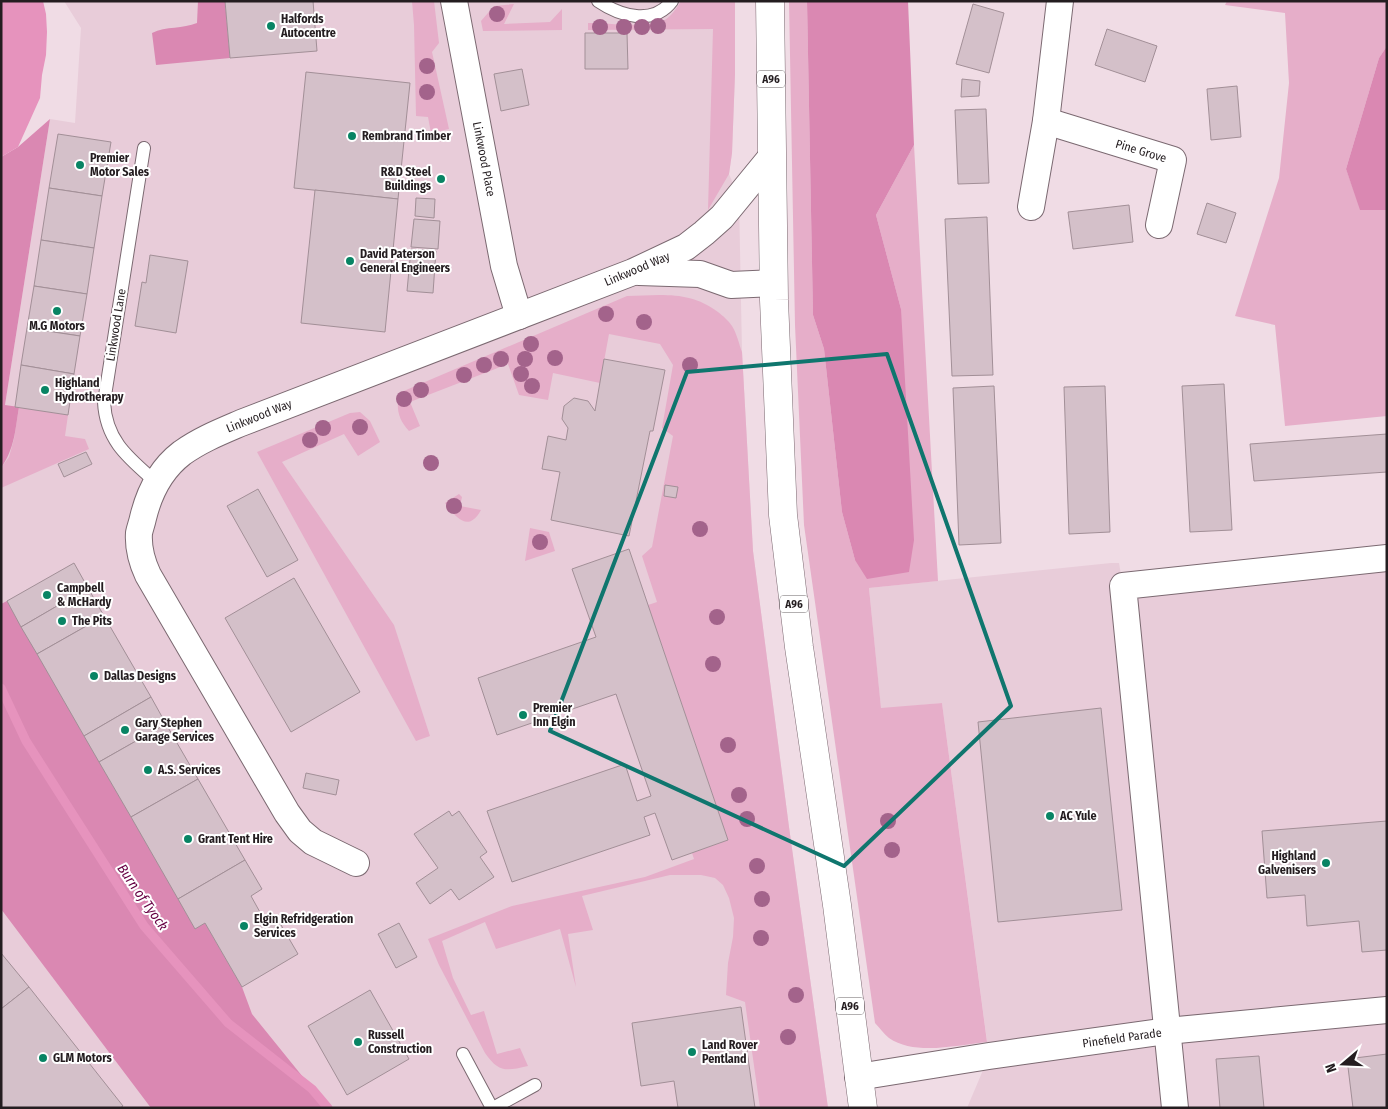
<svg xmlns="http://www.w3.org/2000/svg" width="1388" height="1109" font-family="'Fira Sans Condensed',sans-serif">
  <rect width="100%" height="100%" fill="#f0dce5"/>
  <g fill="#e8ccd9">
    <polygon points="64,1 735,1 735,74 732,153 729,174 739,198 742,352 753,551 789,827 828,1108 1,1108 1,409 5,405 50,119 75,123 81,28"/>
    <polygon points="1387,558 1387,1108 967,1108 989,1056 942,703 881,709 869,588 1111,563 1119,563 1123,586"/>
  </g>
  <g fill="#e6aec9">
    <polygon points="412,1 434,1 439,43 432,52 449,129 431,133 428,117 416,116 414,25"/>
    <path d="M681,1H735V74L732,153L729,174L708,210L713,29L588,30V23C605,23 649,28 663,21C671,17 676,9 681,1Z"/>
    <path d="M789,1H807L813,315L824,349L842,512L855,560L901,309L876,215L914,145L938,581L869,588L881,708L942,703L987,1042C957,1045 915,1056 889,1038C884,1034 880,1028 875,1023L804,525L795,325Z"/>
    <polygon points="1227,1 1387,1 1387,46 1379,58 1346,169 1361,210 1387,210 1387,416 1285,426 1275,325 1235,316 1279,178 1289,83 1285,13 1225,5"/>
    <polygon points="514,4 504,24 550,22 562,9 562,30 483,31 481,21 494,6"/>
    <path d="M659,295C682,295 699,298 718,312C723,316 729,321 732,326C737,334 739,344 742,352L753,551L789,827L828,1108H760L745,1002L726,995L728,963L733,937L734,918L729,898L723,885L715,878L701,875H670L582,896L593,930L568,934L576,987L560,929L496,949L485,922L442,941L453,978L471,1015L484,1011L497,1054L520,1048L528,1066C506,1071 499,1073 485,1053L439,965L428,939L512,906L645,877L694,859L692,853L728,840L648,605L657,602L642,556L652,547L673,436L662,428L673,365L660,344L609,334L600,383L553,373L548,400L519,395L508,364L410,402L420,426L409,431C398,419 396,408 399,393L627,296Z"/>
    <polygon points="19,407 68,415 65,436 85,439 89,449 1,488 1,468 9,457 14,439"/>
    <polygon points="360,412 370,421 380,442 358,456 344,434 282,462 394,625 430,736 416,741 257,452 350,413"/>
    <path d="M459,494L462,497L460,506L481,510C468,534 455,516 445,503Z"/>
    <polygon points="530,528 549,532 555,551 525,561"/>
  </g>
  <g fill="#da88b2">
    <path d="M198,1H225L230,58L156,65L152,33C166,26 183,29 197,23Z"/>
    <polygon points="807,1 908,1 914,145 876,215 901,309 914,540 909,572 867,579 855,560 842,512 824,349 813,315"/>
    <polygon points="1387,46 1387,210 1360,210 1346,169 1379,58"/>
    <path d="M50,119L5,405L19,407C15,430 15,448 1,468V157L18,147Z"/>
    <polygon points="7,601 195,928 205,923 242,987 252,1014 328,1108 151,1108 1,909 1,604"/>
  </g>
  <polygon fill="#e693bd" points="1,1 43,1 46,14 47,32 46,55 42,75 40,98 18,147 1,157"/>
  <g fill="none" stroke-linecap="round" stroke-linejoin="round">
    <polyline stroke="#e693bd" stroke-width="9" points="1,688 26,741 144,926 228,1023 312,1089 328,1108"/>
  </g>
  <g fill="#d4c0c9" stroke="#a28f97">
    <polygon points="225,1 313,1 317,51 230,58"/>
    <polygon points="973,4 1004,13 989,73 956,64"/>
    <polygon points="1107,29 1157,46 1145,82 1095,65"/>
    <polygon points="585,33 627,33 628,69 585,69"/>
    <polygon points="522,69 529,105 501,111 494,74"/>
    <polygon points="306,72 410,83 398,199 294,188"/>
    <polygon points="962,79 980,81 979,96 961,97"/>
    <polygon points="1237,86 1241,137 1211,140 1207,89"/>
    <polygon points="986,109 989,183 958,184 955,110"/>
    <polygon points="58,134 111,142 102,196 49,188"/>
    <polygon points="49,188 102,196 94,248 41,240"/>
    <polygon points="315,190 398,199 385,332 301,323"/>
    <polygon points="416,198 435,199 434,218 415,216"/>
    <polygon points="1207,203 1236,213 1226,243 1197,234"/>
    <polygon points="1129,205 1133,242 1073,249 1068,212"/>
    <polygon points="987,217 993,375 952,376 945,219"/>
    <polygon points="414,219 440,221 438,249 411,247"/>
    <polygon points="41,240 94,248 87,294 34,286"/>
    <polygon points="411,249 436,251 433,293 407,291"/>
    <polygon points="150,255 188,261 176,333 135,326 142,282 146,283"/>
    <polygon points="34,286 87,294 80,336 27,328"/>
    <polygon points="27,328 80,336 74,374 21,365"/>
    <polygon points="604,359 665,370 653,431 650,431 629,536 551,520 560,472 542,469 548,436 566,440 568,428 562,419 564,406 574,398 588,401 595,411"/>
    <polygon points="21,365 74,374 68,415 15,407"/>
    <polygon points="1224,384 1232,530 1190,532 1182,386"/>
    <polygon points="994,386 1001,543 959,545 953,388"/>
    <polygon points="1105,386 1110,532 1069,534 1064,387"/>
    <polygon points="1387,434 1387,472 1254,481 1250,444"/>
    <polygon points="86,452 92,464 64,477 58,464"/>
    <polygon points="665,485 678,487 676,498 664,496"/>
    <polygon points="258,489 298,560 267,577 227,506"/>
    <polygon points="629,549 728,840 672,860 655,813 644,817 650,835 512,882 487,811 625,764 637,801 651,796 616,694 497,735 478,678 596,637 572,569"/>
    <polygon points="74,563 88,588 21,627 7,601"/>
    <polygon points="294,578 360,692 291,732 225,618"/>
    <polygon points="88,588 104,616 37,654 21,627"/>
    <polygon points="104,616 151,697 84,736 37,654"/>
    <polygon points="151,697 166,724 99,762 84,736"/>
    <polygon points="1101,708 1122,910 998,922 978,722"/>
    <polygon points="166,724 198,779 131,817 99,762"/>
    <polygon points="306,773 339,780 336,795 303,788"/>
    <polygon points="198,779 245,860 178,899 131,817"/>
    <polygon points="449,811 452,816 459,811 487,852 480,857 494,877 459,900 451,889 430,904 416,883 438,868 414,834"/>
    <polygon points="1387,821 1387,950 1362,952 1359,921 1307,926 1305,895 1267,898 1262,831"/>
    <polygon points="245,860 262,889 251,896 261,914 277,918 298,954 242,987 205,923 195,929 178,899"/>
    <polygon points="399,923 417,957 396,968 378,934"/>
    <polygon points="1,953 29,987 1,1009"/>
    <polygon points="29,987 123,1106 120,1108 1,1108 1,1009"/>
    <polygon points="370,990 409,1059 347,1095 308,1026"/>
    <polygon points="741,1007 755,1108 678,1108 674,1081 641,1086 632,1023"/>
    <polygon points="1387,1054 1387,1108 1353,1108 1347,1059"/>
    <polygon points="1259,1056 1264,1108 1220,1108 1216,1059"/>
  </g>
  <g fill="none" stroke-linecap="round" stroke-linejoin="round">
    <g stroke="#7b6971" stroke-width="14">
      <g id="service">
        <path d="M598,1C620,16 653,26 672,1"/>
        <path d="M144,148L104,402C106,442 130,459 157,483"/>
        <polyline points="463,1054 492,1108"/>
        <polyline points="493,1108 535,1085"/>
      </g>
    </g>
    <g stroke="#7b6971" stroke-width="28">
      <g id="minor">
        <polyline points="454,1 504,266 519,316"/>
        <polyline points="1046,121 1173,160 1159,225"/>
        <polyline points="1031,207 1046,121 1060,1"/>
        <polyline points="639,272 700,274 731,285 774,283"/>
        <path d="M356,863L313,842L300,831L287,813L148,575C142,562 138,547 139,533C140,528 142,523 143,518C149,493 161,469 182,453C200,440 220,432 241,423L633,272L686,247L704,233L722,217L772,156"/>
        <polyline points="858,1077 989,1056 1167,1031 1387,1010"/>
        <polyline points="1175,1108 1123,586 1387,558"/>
      </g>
    </g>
    <g stroke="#7b6971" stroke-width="29">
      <polyline id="trunk" points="770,1 774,300 783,515 799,647 837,905 863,1108"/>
    </g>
    <use href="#service" stroke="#fff" stroke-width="12"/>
    <use href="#minor" stroke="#fff" stroke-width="26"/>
    <use href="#trunk" stroke="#fff" stroke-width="28"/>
  </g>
  <g fill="#a3638b">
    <circle cx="497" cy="14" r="8"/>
    <circle cx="658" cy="26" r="8"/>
    <circle cx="600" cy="27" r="8"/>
    <circle cx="624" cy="27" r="8"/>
    <circle cx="642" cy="27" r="8"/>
    <circle cx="427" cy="66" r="8"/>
    <circle cx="427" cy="92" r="8"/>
    <circle cx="606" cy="314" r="8"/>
    <circle cx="644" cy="322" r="8"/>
    <circle cx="531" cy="344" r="8"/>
    <circle cx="555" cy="358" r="8"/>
    <circle cx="501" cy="359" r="8"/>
    <circle cx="525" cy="359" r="8"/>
    <circle cx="484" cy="365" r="8"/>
    <circle cx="690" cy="365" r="8"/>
    <circle cx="521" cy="374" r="8"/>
    <circle cx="464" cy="375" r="8"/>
    <circle cx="532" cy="386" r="8"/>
    <circle cx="421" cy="390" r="8"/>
    <circle cx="404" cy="399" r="8"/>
    <circle cx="360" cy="427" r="8"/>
    <circle cx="323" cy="428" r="8"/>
    <circle cx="310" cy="440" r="8"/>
    <circle cx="431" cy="463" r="8"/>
    <circle cx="454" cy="506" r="8"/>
    <circle cx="700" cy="529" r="8"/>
    <circle cx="540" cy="542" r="8"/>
    <circle cx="717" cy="617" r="8"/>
    <circle cx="713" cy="664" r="8"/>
    <circle cx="728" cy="745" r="8"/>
    <circle cx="739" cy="795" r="8"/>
    <circle cx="747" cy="819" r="8"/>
    <circle cx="888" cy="821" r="8"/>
    <circle cx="892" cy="850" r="8"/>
    <circle cx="757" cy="866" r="8"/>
    <circle cx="762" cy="899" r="8"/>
    <circle cx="761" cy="938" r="8"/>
    <circle cx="796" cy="995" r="8"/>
    <circle cx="788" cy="1037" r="8"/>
  </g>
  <path fill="none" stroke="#0f766e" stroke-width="4" stroke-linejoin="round" d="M887,354L1011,706L844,866L550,731L687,372Z"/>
  <g fill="#088464" stroke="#fff" stroke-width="2">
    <circle cx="271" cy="26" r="5"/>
    <circle cx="352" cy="136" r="5"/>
    <circle cx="80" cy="165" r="5"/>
    <circle cx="441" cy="179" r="5"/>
    <circle cx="350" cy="261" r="5"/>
    <circle cx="57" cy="311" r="5"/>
    <circle cx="45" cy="390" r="5"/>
    <circle cx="47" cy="595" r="5"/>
    <circle cx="62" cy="621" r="5"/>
    <circle cx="94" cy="676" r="5"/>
    <circle cx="523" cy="715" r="5"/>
    <circle cx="125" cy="730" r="5"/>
    <circle cx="148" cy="770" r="5"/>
    <circle cx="1050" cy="816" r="5"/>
    <circle cx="188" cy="839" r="5"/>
    <circle cx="1326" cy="863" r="5"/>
    <circle cx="244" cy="926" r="5"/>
    <circle cx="358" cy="1042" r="5"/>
    <circle cx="692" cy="1052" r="5"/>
    <circle cx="43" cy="1058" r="5"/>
  </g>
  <g text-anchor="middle" stroke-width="4" stroke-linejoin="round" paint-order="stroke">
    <g fill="#fff" stroke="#666163" stroke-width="1">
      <rect x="757" y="70.5" width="28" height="17" rx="4"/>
      <rect x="780" y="595.5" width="28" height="17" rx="4"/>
      <rect x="836" y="997.5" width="28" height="17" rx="4"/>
    </g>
    <g font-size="11" font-weight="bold" fill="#241d20">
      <text x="771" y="83">A96</text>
      <text x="794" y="608">A96</text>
      <text x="850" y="1010">A96</text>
    </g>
    <g font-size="12" font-weight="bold" fill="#241d20" stroke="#fff" text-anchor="start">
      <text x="281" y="23">Halfords<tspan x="281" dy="14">Autocentre</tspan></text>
      <text x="362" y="140">Rembrand Timber</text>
      <text x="90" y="162">Premier<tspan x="90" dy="14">Motor Sales</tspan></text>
      <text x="431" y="176" text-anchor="end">R&amp;D Steel<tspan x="431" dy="14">Buildings</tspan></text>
      <text x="360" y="258">David Paterson<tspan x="360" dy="14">General Engineers</tspan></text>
      <text x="57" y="330" text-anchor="middle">M.G Motors</text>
      <text x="55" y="387">Highland<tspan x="55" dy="14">Hydrotherapy</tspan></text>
      <text x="57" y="592">Campbell<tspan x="57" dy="14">&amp; McHardy</tspan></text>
      <text x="72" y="625">The Pits</text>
      <text x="104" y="680">Dallas Designs</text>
      <text x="533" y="712">Premier<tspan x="533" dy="14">Inn Elgin</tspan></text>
      <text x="135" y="727">Gary Stephen<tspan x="135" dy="14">Garage Services</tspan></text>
      <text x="158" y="774">A.S. Services</text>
      <text x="1060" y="820">AC Yule</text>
      <text x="198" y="843">Grant Tent Hire</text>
      <text x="1316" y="860" text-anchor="end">Highland<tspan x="1316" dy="14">Galvenisers</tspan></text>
      <text x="254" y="923">Elgin Refridgeration<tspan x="254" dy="14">Services</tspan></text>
      <text x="368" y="1039">Russell<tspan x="368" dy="14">Construction</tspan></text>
      <text x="702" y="1049">Land Rover<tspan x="702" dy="14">Pentland</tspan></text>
      <text x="53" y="1062">GLM Motors</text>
    </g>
    <g font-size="12" fill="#241d20" stroke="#fff">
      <text transform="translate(1141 151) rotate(17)" y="4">Pine Grove</text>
      <text transform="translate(484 159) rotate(79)" y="4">Linkwood Place</text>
      <text transform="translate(637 269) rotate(-23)" y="4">Linkwood Way</text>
      <text transform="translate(116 325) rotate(-81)" y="4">Linkwood Lane</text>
      <text transform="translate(259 416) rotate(-22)" y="4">Linkwood Way</text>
      <text transform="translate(1122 1038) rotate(-8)" y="4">Pinefield Parade</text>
    </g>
    <g font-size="14" font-style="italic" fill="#660043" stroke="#fff">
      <text transform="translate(143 897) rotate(55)" y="5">Burn of Tyock</text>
    </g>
  </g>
  <rect width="1388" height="1109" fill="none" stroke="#241d20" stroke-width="5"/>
  <g transform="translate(1343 1064) rotate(251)" stroke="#ffffff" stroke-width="4" paint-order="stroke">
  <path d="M0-4L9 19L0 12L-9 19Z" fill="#241d20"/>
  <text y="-8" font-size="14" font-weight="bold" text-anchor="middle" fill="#241d20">N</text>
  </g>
</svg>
